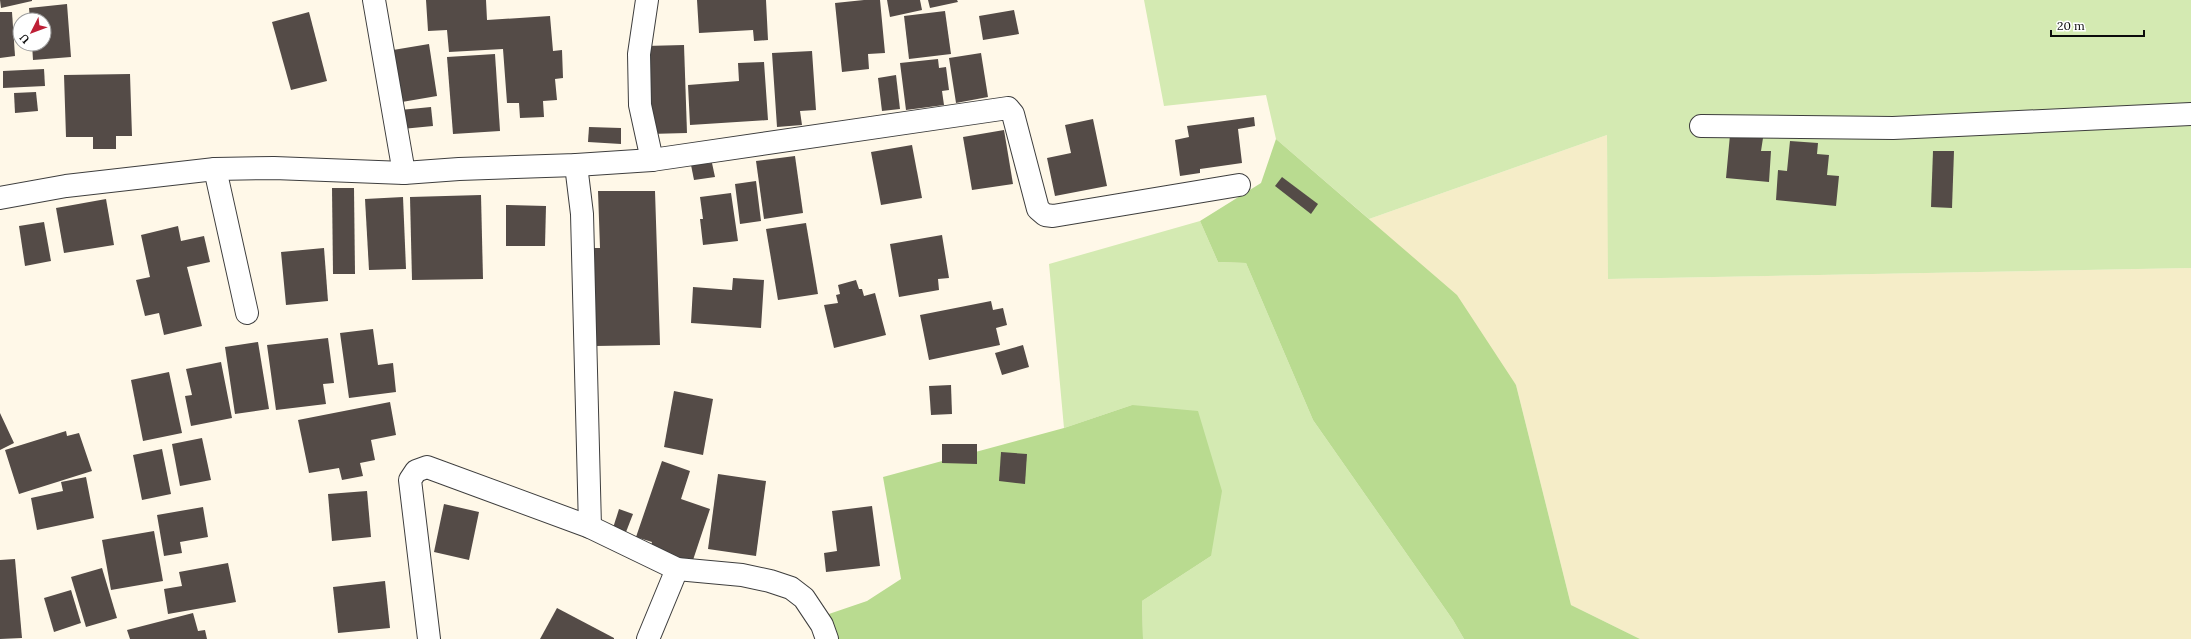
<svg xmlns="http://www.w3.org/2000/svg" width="2191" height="639" font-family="Lora,serif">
  <rect width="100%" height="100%" fill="#fff8e8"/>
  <polygon fill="#f5edc8" points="1607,135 1609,279 2191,268 2191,639 1640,639 1571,605 1516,385 1369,219"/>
  <g fill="#d4eab2">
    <polygon points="1144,0 2191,0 2191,268 1608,279 1607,135 1369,219 1276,139 1266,95 1164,106"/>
    <polygon points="1200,221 1218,262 1246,263 1313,420 1453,620 1464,639 1143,639 1142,601 1211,556 1132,405 1064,428 1049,264"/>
  </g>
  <g fill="#b9db90">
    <polygon points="1276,139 1457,295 1516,385 1571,605 1640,639 1464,639 1453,620 1313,420 1246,263 1218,262 1200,221 1261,183"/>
    <polygon points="1132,405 1198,411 1222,491 1211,556 1142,601 1143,639 832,639 823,616 867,601 901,579 883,477 1064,428"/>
  </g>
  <g fill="#544b47">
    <polygon points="0,0 32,0 32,1 1,8"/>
    <polygon points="426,0 486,0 487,20 550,16 553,51 562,50 563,78 555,79 557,100 543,101 544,117 520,118 519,103 507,103 503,49 449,52 447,30 428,31"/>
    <polygon points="697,0 766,0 768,40 754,41 753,30 699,33"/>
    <polygon points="864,0 880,0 885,53 868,54 869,69 842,72 835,3"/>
    <polygon points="887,0 920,0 922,10 890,17"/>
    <polygon points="928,0 957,0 958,2 930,8"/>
    <polygon points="67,4 71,57 33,60 32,44 44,44 44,20 30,20 29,8"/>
    <polygon points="1014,10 1019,34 983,40 979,16"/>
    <polygon points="945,11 951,54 909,59 904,16"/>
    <polygon points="0,12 12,12 15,56 0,58"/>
    <polygon points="309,12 327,81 291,90 272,22"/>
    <polygon points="429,44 437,96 396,103 387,51"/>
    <polygon points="684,45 687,133 649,134 645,46"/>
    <polygon points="812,51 816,110 800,111 802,125 777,127 772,53"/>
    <polygon points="981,53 988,97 956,103 949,58"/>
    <polygon points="495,54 500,131 453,134 447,57"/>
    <polygon points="938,59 939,68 946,67 949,90 942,91 944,105 906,110 900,63"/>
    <polygon points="764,62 768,120 690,125 688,85 739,81 738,63"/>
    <polygon points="44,69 45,86 3,88 3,71"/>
    <polygon points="130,74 132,136 116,136 116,149 93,149 93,137 66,137 64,75"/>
    <polygon points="896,75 900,109 882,111 878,78"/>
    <polygon points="36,92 38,111 15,113 14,93"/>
    <polygon points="431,107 433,126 402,129 400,110"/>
    <polygon points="1254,117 1255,126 1238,129 1242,163 1200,169 1200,173 1180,176 1175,140 1189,137 1187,126"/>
    <polygon points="1093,119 1107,186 1055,196 1047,158 1071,153 1065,125"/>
    <polygon points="589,127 621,128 621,144 588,142"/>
    <polygon points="1004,130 1013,184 972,190 963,137"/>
    <polygon points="1730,135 1763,138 1761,151 1771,151 1769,182 1726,178"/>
    <polygon points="1790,141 1818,143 1817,154 1829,155 1827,175 1839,176 1836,206 1776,200 1778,170 1787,171"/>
    <polygon points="912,145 922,198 881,205 871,152"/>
    <polygon points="1933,151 1954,151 1952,208 1931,207"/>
    <polygon points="795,156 803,213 764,219 756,161"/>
    <polygon points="712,163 715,177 694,180 691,165"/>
    <polygon points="1282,177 1318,204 1311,214 1275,186"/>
    <polygon points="756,181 761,221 740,224 735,184"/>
    <polygon points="332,188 354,188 355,274 333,274"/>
    <polygon points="598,191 655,191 660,345 595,346 592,248 600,248"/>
    <polygon points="731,193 738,241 703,245 700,219 703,219 700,197"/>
    <polygon points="481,195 483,279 412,280 410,197"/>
    <polygon points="403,197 406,269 369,270 365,199"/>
    <polygon points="106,199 114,245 64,253 56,208"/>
    <polygon points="506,205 546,206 545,246 506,246"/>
    <polygon points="44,222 51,261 25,266 19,226"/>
    <polygon points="806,223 818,294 778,300 766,229"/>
    <polygon points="178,226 181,241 204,236 210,262 187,267 202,326 164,335 159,313 145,316 136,280 150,277 141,235"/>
    <polygon points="942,235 949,278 938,279 939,290 899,297 890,244"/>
    <polygon points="324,248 328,301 286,305 281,252"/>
    <polygon points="733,278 764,280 761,328 691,323 693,287 732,290"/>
    <polygon points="856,280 859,289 862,289 864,296 875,293 886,335 834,348 824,305 838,303 836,295 840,294 838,285"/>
    <polygon points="991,301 993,310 1003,308 1007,325 996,328 1000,345 929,360 920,315"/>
    <polygon points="373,329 378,365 393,363 396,392 349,398 340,333"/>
    <polygon points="328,338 334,383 323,384 326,404 276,410 267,345"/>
    <polygon points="258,342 269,409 235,414 225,347"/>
    <polygon points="1023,345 1029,367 1002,375 995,353"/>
    <polygon points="221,362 232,418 191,426 185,396 192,395 186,369"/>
    <polygon points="169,372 182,433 143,441 131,380"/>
    <polygon points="951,385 952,414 931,415 929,386"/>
    <polygon points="674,391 713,399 703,455 664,447"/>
    <polygon points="390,402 396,435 371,440 375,460 360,463 363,476 342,480 339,468 309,473 298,420"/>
    <polygon points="0,413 14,443 0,450"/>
    <polygon points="66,431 67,436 79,433 92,471 19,494 5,450"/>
    <polygon points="202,438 211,480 180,486 172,444"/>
    <polygon points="942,444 977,444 977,464 942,463"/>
    <polygon points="162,449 171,494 142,500 133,455"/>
    <polygon points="1001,452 1027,454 1025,484 999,481"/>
    <polygon points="662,461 690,471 681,499 710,509 691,566 649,552 652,542 636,537"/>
    <polygon points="718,474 766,481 756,556 708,549"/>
    <polygon points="86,477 94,518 37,530 31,498 63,491 61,482"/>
    <polygon points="367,491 371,537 332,541 328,494"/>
    <polygon points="444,504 479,512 469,560 434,552"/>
    <polygon points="872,506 880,566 826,572 824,553 837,551 832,511"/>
    <polygon points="203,507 208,537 180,542 182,553 164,556 157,515"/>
    <polygon points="619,509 633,514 626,532 613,528"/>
    <polygon points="154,531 163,581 111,590 102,540"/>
    <polygon points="15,559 22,638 0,639 0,560"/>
    <polygon points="228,563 236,602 168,614 164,589 182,586 179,572"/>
    <polygon points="102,568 117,618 86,627 71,577"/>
    <polygon points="385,581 390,628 338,633 333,587"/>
    <polygon points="71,590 81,623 54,632 44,598"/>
    <polygon points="557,608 614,638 614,639 540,639"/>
    <polygon points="193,613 198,631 205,630 207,639 130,639 127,630"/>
  </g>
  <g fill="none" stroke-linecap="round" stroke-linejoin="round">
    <g stroke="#3e3e3e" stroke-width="24">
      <g id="street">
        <polyline points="374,0 404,173"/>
        <polyline points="647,0 639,54 640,105 652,160"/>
        <polyline points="1701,126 1893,128 2191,114"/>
        <polyline points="576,165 582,214 590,527"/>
        <polyline points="215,169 247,313"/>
        <polyline points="0,198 66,186 215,169 274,168 404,173 459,169 576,165 652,160 1008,108 1013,114 1038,209 1045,215 1053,216 1239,185"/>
        <polyline points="429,639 410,480 416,471 427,467 590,527 677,569 742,575 770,581 791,588 804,598 822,625 827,639"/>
        <polyline points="648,639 677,569"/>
      </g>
    </g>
    <use href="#street" stroke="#fff" stroke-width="22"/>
  </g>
  <g transform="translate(32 32) rotate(228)"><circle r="19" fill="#ffffff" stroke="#9d9d9d"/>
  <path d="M0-3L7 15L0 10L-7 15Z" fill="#be1f36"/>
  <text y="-6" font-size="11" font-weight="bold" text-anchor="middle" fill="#0b0b0b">U</text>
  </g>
  <path d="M2051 30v6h93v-6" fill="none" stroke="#0b0b0b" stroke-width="2"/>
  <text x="2057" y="30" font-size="12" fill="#0b0b0b" stroke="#ffffff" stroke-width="3" paint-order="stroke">20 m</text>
</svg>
